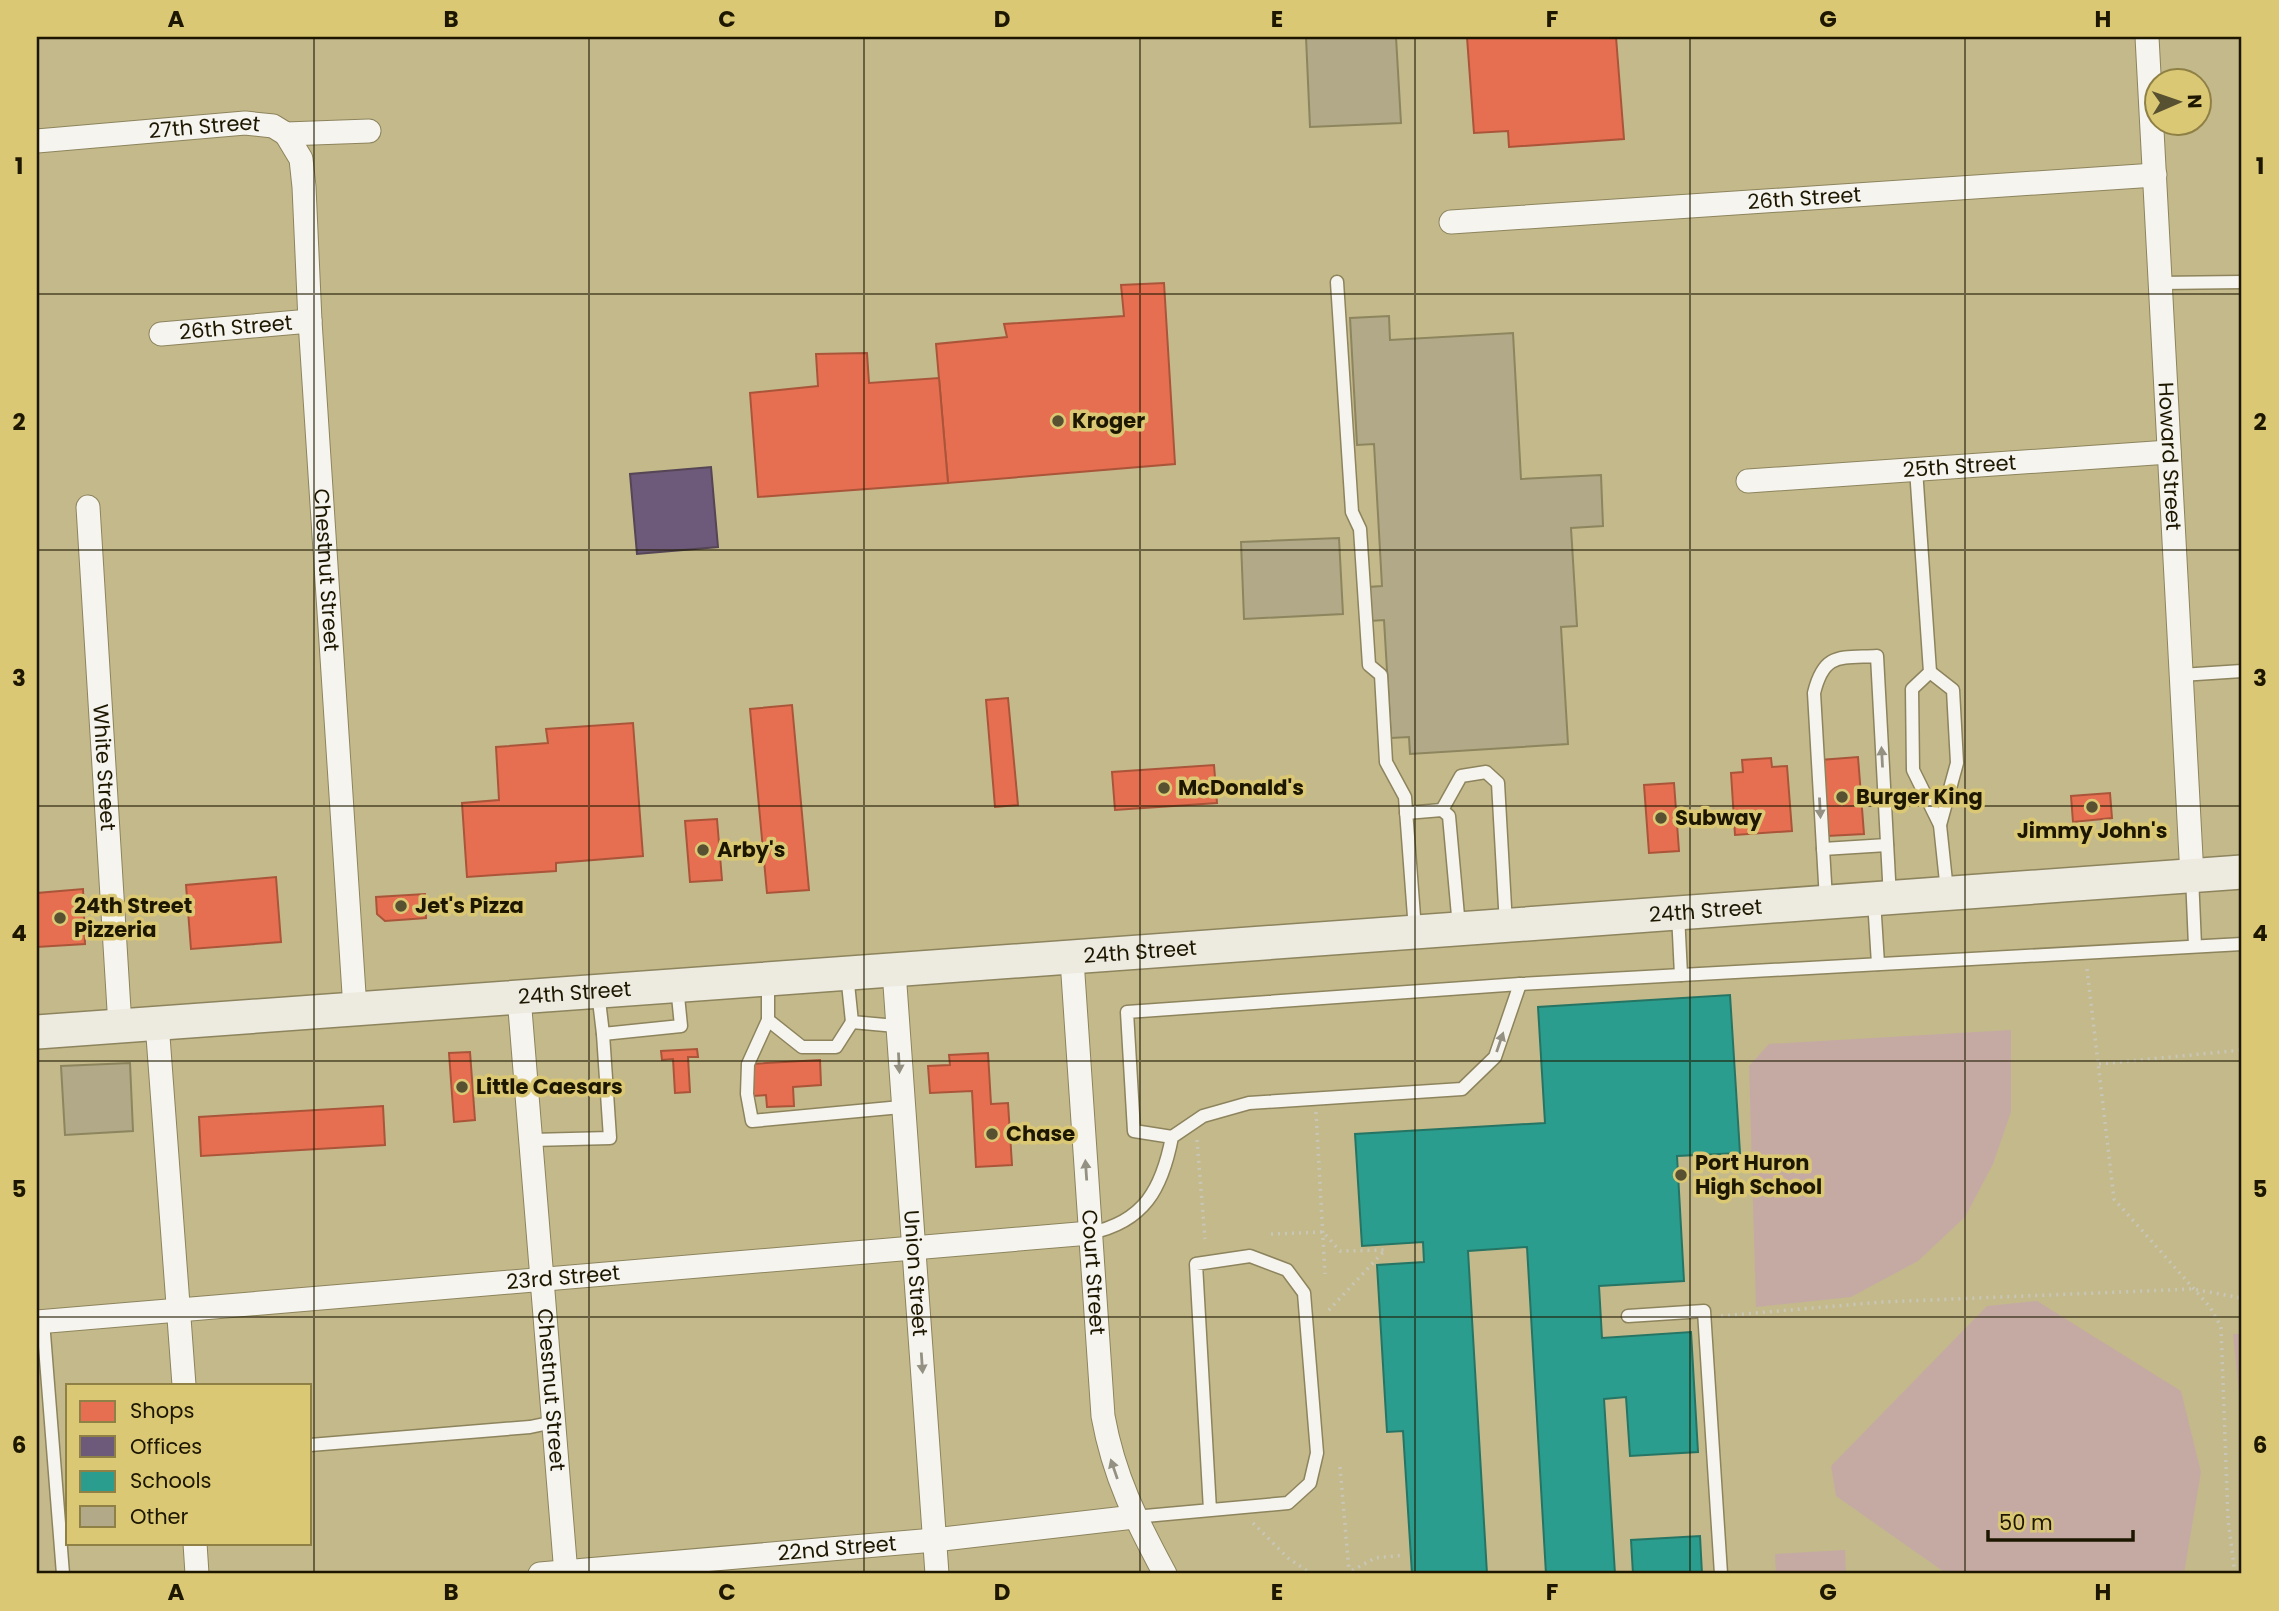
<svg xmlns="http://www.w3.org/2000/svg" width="2279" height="1611" font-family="Poppins,sans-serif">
  <rect width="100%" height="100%" fill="#c4b98b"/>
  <g fill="#c5aaa4">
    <polygon points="2011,1030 2011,1112 1993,1164 1965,1217 1918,1261 1851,1297 1756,1307 1749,1066 1769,1044"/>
    <polygon points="2037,1301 2181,1391 2201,1472 2184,1574 1947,1574 1836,1496 1831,1466 1987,1306"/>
    <polygon points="2233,1334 2242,1334 2242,1424"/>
    <polygon points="1845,1550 1846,1574 1776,1574 1775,1554"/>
  </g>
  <g fill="#e76f51" stroke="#aa5539" stroke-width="2">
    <polygon points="1467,37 1616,37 1624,139 1509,147 1508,131 1474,133"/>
    <polygon points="1164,283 1175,464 948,483 936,344 1007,337 1004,324 1124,316 1121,285"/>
    <polygon points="867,353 869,383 939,378 948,483 758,497 750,393 818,386 816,354"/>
    <polygon points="1008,698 1018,805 995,807 986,700"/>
    <polygon points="792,705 809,890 767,893 750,709"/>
    <polygon points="633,723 643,856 556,863 556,871 467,877 462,803 499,800 496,747 548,743 546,729"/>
    <polygon points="1858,757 1864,834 1827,836 1820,760"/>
    <polygon points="1771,758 1772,767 1787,766 1792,831 1735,835 1731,773 1743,772 1742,760"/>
    <polygon points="1214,765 1217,803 1115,810 1112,772"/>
    <polygon points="1674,783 1679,851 1649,853 1644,785"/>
    <polygon points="2110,793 2112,818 2073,822 2071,796"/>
    <polygon points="717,819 722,880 690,882 685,821"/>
    <polygon points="276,877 281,942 191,949 186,885"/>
    <polygon points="83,889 85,944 37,947 37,893"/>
    <polygon points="425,894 426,918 385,921 377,914 376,897"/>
    <polygon points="697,1049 698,1057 688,1057 690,1092 675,1093 673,1059 662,1060 661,1051"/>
    <polygon points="470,1052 475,1120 454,1122 449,1053"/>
    <polygon points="988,1053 991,1104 1008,1103 1012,1165 976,1167 972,1091 930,1093 928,1066 950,1065 949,1055"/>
    <polygon points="820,1060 821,1085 793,1087 794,1106 767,1107 766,1095 753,1096 751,1064"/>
    <polygon points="383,1106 385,1145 201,1156 199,1117"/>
  </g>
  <polygon fill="#6d597a" stroke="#554555" stroke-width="2" points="711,467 718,547 637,554 630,474"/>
  <g fill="#2a9d8f" stroke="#267564" stroke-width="2">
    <polygon points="1730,995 1740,1153 1677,1156 1684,1281 1599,1286 1602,1338 1691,1332 1698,1452 1630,1456 1626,1397 1604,1399 1615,1574 1546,1574 1527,1247 1468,1251 1487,1574 1412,1574 1403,1431 1387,1432 1377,1265 1424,1262 1423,1242 1362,1246 1355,1134 1545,1123 1538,1007"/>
    <polygon points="1700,1536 1702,1574 1633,1574 1631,1540"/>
  </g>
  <g fill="#b1a987" stroke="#8d855e" stroke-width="2">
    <polygon points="1306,37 1396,37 1401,123 1310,127"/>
    <polygon points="1389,316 1390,340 1513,333 1521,479 1601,475 1603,526 1571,528 1577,626 1561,627 1568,744 1410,754 1409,737 1391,738 1384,620 1370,621 1368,587 1382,586 1374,444 1357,445 1350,318"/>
    <polygon points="1339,538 1343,614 1244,619 1241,542"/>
    <polygon points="130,1063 133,1131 65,1135 61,1066"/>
  </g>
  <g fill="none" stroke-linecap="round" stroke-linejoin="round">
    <g stroke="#8d845d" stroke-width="15">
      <g id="lane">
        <polyline points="1337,282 1352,512 1360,529 1369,665 1381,675 1386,762 1405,797 1415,930"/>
        <polyline points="2159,283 2242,282"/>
        <polyline points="1916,469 1930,672 1912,689 1913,770 1940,825 1947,891"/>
        <polyline points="1930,672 1953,690 1957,763 1940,825"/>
        <polyline points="2181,675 2242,671"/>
        <polyline points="1442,810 1461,776 1486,772 1498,783 1506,925"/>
        <polyline points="1406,813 1442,810 1449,816 1459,927"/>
        <polyline points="1823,849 1887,845"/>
        <polyline points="2192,876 2195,946"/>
        <path d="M1826,900L1814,693C1824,652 1840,658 1877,656L1890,898"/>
        <polyline points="1874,900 1878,964"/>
        <polyline points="1678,914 1681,975"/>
        <polyline points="847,974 852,1022 896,1026"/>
        <polyline points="768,981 768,1020 748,1064 747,1094 752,1121 901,1107"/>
        <polyline points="598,992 603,1034 681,1026 677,986"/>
        <polyline points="768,1020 802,1047 836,1047 852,1022"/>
        <polyline points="1172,1137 1134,1131 1127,1012 1520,984 2242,944"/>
        <polyline points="532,1140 610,1138 603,1034"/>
        <path d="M1090,1233C1144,1222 1162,1189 1172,1137L1203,1116L1249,1103L1462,1089L1495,1057L1520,984"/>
        <polyline points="1628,1316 1704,1311 1721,1574"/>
        <polyline points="43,1321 63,1574"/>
        <polyline points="310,1445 530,1427 554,1422"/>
        <polyline points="1134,1517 1288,1503 1310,1483 1317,1453 1304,1293 1287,1270 1250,1256 1196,1264 1210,1510"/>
      </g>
    </g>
    <g stroke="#8d845d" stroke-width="25">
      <g id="street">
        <path id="s1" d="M2147,37L2192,876"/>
        <path id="s2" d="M286,134L301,159L304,187L310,321L355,1009"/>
        <path id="s3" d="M37,141L245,123L273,126L286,134L369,131"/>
        <path id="s4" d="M1451,222L2155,175"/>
        <path id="s5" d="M161,334L310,321"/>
        <path id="s6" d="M1748,481L2169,452"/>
        <path id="s7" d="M88,507L120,1026"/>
        <path id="s8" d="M1072,960L1103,1416C1114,1477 1136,1520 1165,1574"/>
        <path id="s9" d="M894,971L937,1574"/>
        <path id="s10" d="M519,997L566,1574"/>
        <polyline points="157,1023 184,1385"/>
        <path id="s11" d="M37,1322L1090,1233"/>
        <polyline points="195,1543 197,1574"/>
        <path id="s12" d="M540,1574L934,1540L1134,1517"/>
      </g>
    </g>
    <g stroke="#8d845d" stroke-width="36">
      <g id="secondary">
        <path id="s13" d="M37,1032L2242,872"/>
      </g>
    </g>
    <g stroke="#c8c6b7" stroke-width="3.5" stroke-dasharray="2 5" stroke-linecap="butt">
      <polyline points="2087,969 2114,1199 2210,1307 2221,1327 2228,1519 2235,1574"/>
      <polyline points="2099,1064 2242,1050"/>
      <polyline points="1316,1112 1325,1274"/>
      <polyline points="1197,1140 1205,1239"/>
      <polyline points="1271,1234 1323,1232 1340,1251 1385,1250 1328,1311"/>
      <polyline points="1721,1316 1882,1302 2192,1289 2242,1298"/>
      <polyline points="1340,1467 1349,1571"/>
      <polyline points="1253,1523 1288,1558 1312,1574"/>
      <polyline points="1346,1574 1375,1558 1404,1555"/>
    </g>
    <use href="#lane" stroke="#f6f4ee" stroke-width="12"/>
    <use href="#street" stroke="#f6f4ee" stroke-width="23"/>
    <use href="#secondary" stroke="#edeae0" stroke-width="33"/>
  </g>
  <defs><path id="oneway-solid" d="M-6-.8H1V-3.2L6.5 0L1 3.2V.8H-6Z" transform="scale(1.75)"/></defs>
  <g fill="#949183">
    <use href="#oneway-solid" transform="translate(1882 757) rotate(-93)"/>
    <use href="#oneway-solid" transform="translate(1820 808) rotate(87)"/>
    <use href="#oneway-solid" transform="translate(1500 1042) rotate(-71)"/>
    <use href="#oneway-solid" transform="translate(899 1063) rotate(87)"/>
    <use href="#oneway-solid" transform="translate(1086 1170) rotate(-94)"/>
    <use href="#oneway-solid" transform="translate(922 1363) rotate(86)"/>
    <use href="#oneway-solid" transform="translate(1114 1469) rotate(-109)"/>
  </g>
  <path fill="none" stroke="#1d1700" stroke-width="2" stroke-opacity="0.55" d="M314,37V1574M589,37V1574M864,37V1574M1140,37V1574M1415,37V1574M1690,37V1574M1965,37V1574M37,294H2242M37,550H2242M37,806H2242M37,1061H2242M37,1317H2242"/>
  <g fill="#575031" stroke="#dbc874" stroke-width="2.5">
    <circle cx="1058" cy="421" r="7"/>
    <circle cx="1164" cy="788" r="7"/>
    <circle cx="1842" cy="797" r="7"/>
    <circle cx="2092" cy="807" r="7"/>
    <circle cx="1661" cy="818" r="7"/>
    <circle cx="703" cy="850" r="7"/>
    <circle cx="401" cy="906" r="7"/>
    <circle cx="60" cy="918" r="7"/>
    <circle cx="462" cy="1087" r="7"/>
    <circle cx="992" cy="1134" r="7"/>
    <circle cx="1681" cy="1175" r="7"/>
  </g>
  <g text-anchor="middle" stroke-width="7" stroke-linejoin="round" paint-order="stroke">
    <g font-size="21" fill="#1d1700" stroke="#dbc874">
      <text dy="7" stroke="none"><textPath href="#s3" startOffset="168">27th Street</textPath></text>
      <text dy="7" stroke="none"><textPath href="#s4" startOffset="354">26th Street</textPath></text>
      <text dy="7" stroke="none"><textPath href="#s5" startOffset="75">26th Street</textPath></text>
      <text dy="7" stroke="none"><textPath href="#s1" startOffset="420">Howard Street</textPath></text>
      <text dy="7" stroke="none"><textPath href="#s6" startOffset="212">25th Street</textPath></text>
      <text dy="7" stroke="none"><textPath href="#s2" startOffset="441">Chestnut Street</textPath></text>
      <text dy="7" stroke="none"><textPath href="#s7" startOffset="261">White Street</textPath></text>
      <text dy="7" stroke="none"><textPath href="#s13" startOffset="1673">24th Street</textPath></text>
      <text dy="7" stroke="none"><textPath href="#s13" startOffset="1106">24th Street</textPath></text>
      <text dy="7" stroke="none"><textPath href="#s13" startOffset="539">24th Street</textPath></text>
      <text dy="7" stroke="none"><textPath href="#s9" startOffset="303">Union Street</textPath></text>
      <text dy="7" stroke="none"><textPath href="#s8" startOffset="313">Court Street</textPath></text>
      <text dy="7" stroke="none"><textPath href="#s11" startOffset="528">23rd Street</textPath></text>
      <text dy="7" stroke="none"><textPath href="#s10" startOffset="394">Chestnut Street</textPath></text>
      <text dy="7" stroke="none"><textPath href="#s12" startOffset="298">22nd Street</textPath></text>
    </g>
    <g font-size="21" font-weight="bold" fill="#1d1700" stroke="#dbc874" text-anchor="start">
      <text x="1072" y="428">Kroger</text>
      <text x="1178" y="795">McDonald's</text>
      <text x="1856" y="804">Burger King</text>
      <text x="1675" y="825">Subway</text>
      <text x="2092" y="838" text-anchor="middle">Jimmy John's</text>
      <text x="717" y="857">Arby's</text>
      <text x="74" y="913">24th Street<tspan x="74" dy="24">Pizzeria</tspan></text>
      <text x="415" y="913">Jet's Pizza</text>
      <text x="476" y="1094">Little Caesars</text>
      <text x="1006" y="1141">Chase</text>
      <text x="1695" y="1170">Port Huron<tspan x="1695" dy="24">High School</tspan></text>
    </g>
  </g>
  <rect width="2279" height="1611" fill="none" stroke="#dbc874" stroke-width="77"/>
  <rect x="66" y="1384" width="245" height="161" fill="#dbc874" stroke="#8f8146" stroke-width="2"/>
  <rect x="80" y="1401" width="35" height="21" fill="#e76f51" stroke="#8f8146" stroke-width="2"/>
  <text x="130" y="1418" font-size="21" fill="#1d1700">Shops</text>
  <rect x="80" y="1436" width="35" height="21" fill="#6d597a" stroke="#8f8146" stroke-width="2"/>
  <text x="130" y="1454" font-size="21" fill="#1d1700">Offices</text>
  <rect x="80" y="1471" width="35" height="21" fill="#2a9d8f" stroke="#8f8146" stroke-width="2"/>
  <text x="130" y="1488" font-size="21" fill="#1d1700">Schools</text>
  <rect x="80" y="1506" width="35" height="21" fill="#b1a987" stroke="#8f8146" stroke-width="2"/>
  <text x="130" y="1524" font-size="21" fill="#1d1700">Other</text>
  <g transform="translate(2178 102) rotate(88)"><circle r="33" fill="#dbc874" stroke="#8f8146" stroke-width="2"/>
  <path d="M0-5L12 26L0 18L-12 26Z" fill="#575031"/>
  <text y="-10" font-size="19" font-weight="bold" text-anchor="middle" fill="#1d1700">N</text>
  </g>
  <path d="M1988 1530v10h145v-10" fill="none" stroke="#1d1700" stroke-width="3.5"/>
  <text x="1999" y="1530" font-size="21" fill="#1d1700" stroke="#dbc874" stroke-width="5" paint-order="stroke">50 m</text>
  <rect x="38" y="38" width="2202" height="1534" fill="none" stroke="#1d1700" stroke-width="2.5"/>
  <g font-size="23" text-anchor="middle" font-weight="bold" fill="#1d1700">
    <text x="176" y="27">A</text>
    <text x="451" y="27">B</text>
    <text x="727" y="27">C</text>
    <text x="1002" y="27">D</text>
    <text x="1277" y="27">E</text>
    <text x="1552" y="27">F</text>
    <text x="1828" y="27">G</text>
    <text x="2103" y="27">H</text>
    <text x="19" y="174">1</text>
    <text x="2260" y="174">1</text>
    <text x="19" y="430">2</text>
    <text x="2260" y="430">2</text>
    <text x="19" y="686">3</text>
    <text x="2260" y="686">3</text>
    <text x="19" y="941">4</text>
    <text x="2260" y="941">4</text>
    <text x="19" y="1197">5</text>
    <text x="2260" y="1197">5</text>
    <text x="19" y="1453">6</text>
    <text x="2260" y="1453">6</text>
    <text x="176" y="1600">A</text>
    <text x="451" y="1600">B</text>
    <text x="727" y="1600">C</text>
    <text x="1002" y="1600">D</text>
    <text x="1277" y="1600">E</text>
    <text x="1552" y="1600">F</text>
    <text x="1828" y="1600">G</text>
    <text x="2103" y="1600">H</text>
  </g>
</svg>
